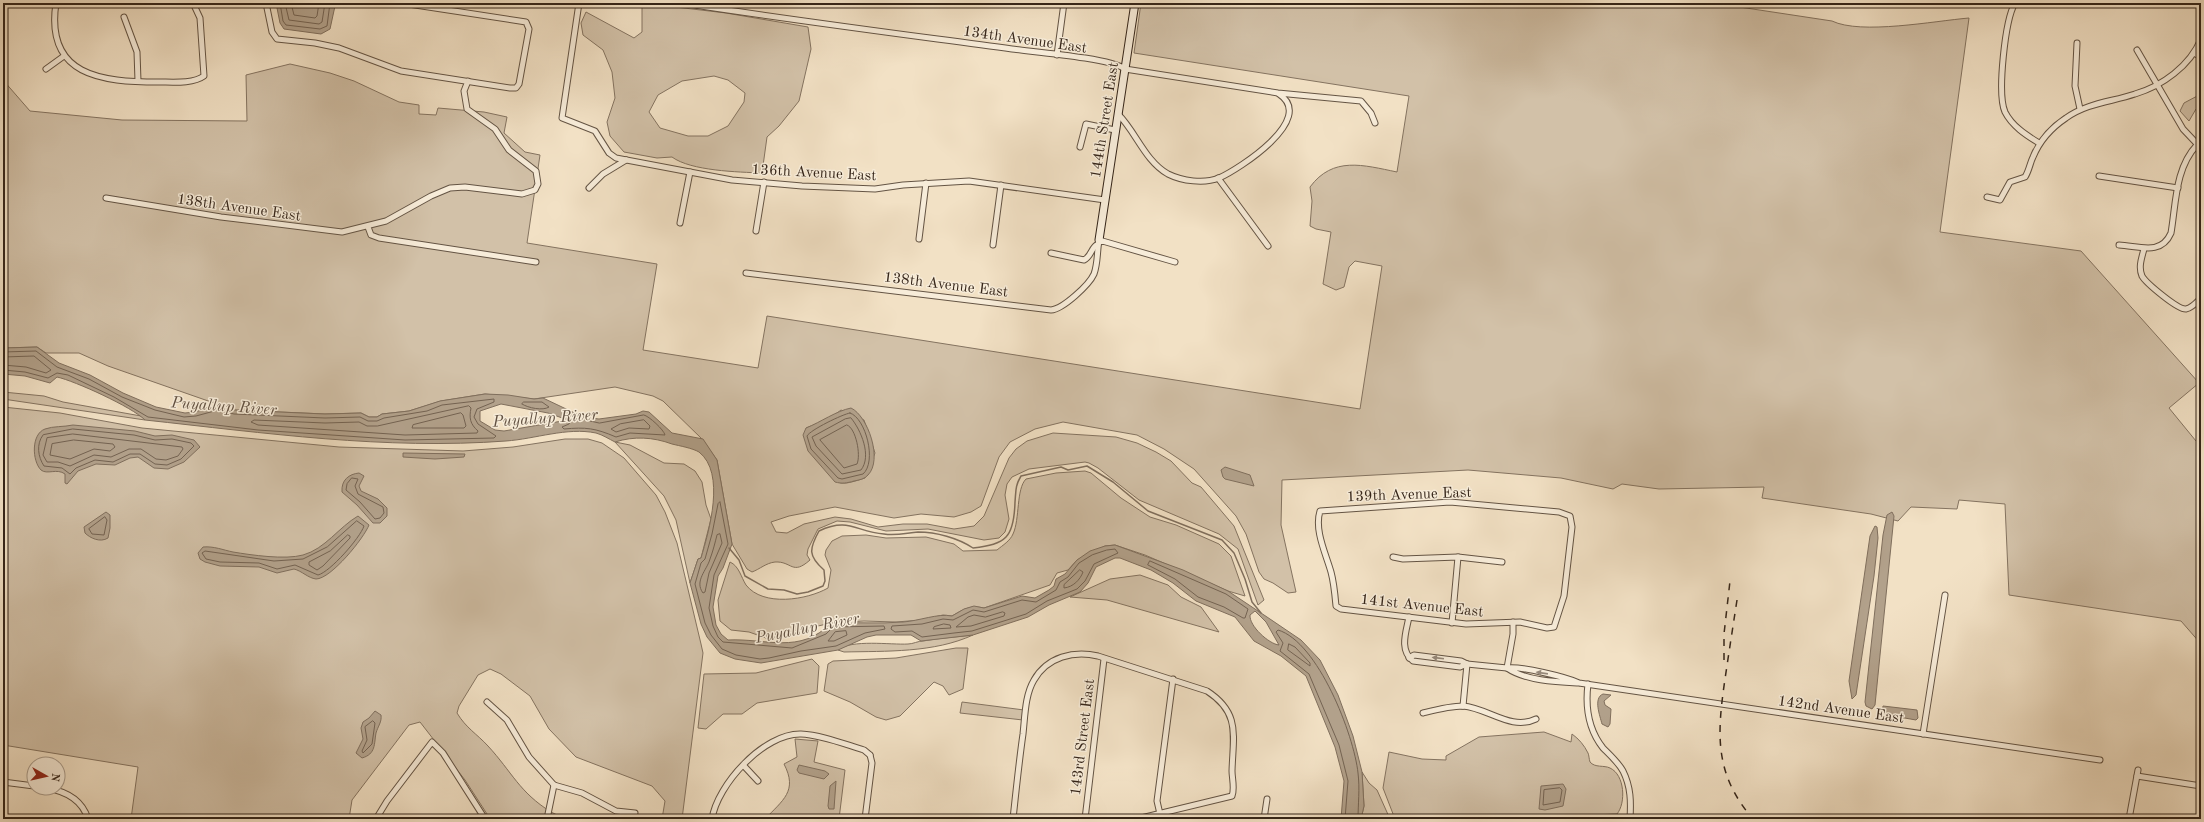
<svg xmlns="http://www.w3.org/2000/svg" width="2204" height="822" font-family="'Old Standard TT',serif">
  <rect width="100%" height="100%" fill="#f2e1c5"/>
  <filter id="stains"><feTurbulence type="fractalNoise" baseFrequency=".005" numOctaves="4"/><feColorMatrix values="0 0 0 0 .2 0 0 0 0 .09 0 0 0 0 .02 0 0 0 .5 -.17"/></filter>
  <radialGradient id="worn" r=".72"><stop offset=".6" stop-color="#630" stop-opacity="0"/><stop offset="1" stop-color="#630" stop-opacity=".3"/></radialGradient>
  <g fill="#d2c1a8" stroke="#847360" fill-rule="evenodd">
    <path d="M642,3L726,13L808,27L811,49L799,101L779,126L767,137L762,173C738,172 691,171 672,157L657,158L624,152L610,136L607,122L615,98L612,72L603,50L583,35L581,23L586,12L634,38L642,32ZM714,76L728,80L745,93L744,102L728,126L708,136H688L660,128L649,112L658,95L682,81Z"/>
    <path d="M1141,3H1713L1832,21C1861,35 1934,21 1969,18L1940,232L2081,251L2199,383L2169,408L2196,441L2201,437V644L2181,621L2009,595L2005,504L1959,500L1957,509L1911,507L1898,521L1871,514L1762,498L1764,487L1659,489L1622,484L1613,489L1561,478L1468,470L1282,480L1281,525L1296,592L1288,593L1273,583L1264,579L1259,572L1246,534L1236,516L1194,469L1164,449L1137,435L1063,422L1035,429L1010,442L999,457L981,506L971,512L954,517L921,514L894,518L835,507L789,516L771,522L776,532L787,533L804,524L835,517L851,519L878,527L903,524H927L954,529L974,526L984,516L1009,458L1016,449L1027,441L1053,433L1116,437L1137,443L1156,452L1171,461L1192,483L1201,487L1234,526L1264,600L1258,605L1238,549L1219,534L1139,500L1098,468L1089,463L1085,462L1029,469L1012,477L1007,484L1005,495L1009,519L1005,532L999,538L984,540L928,529L886,531L850,522L837,521L818,529L808,549L807,555L810,560C792,576 792,561 775,562C766,563 760,569 752,572L747,569L732,544L717,460L702,439L663,401L653,396L615,387L534,399L485,394L441,401L409,411L382,414L377,417H369L361,413L325,414L234,410L108,366L79,353H46L37,347L3,348V80L30,111L122,120L247,121L246,75L290,64L330,73L354,81L399,102L419,105V114L436,115L438,108L484,112L507,117L504,133L525,152L540,155L527,243L657,264L643,350L758,368L767,316L1360,409L1382,266L1355,261L1349,267L1344,287L1336,290L1323,284L1331,232L1316,229L1310,226L1312,201L1310,187C1333,156 1363,165 1397,172L1409,96L1134,53ZM841,410L864,420L875,453L865,478C858,480 848,484 841,483C827,481 812,441 806,428L829,419Z"/>
    <polygon points="2201,94 2201,106 2196,109 2189,121 2180,111 2184,103"/>
    <polygon points="3,392 44,396 63,402 141,416 145,420 3,399"/>
    <path d="M3,407L60,413L142,428L339,447L463,451L513,447L565,439H588L602,443L624,458L656,495L665,512L677,543L701,644L703,653L682,819H662L665,801L652,786L576,757L549,729L530,696L501,674L490,669L478,675L459,706L457,713C466,728 477,734 488,746C512,772 519,792 551,812C557,816 565,816 571,819H493L487,814L465,780L420,722L409,725L352,800L349,819H131L138,767L3,745Z"/>
    <polygon points="615,442 630,445 664,463 684,464 695,471 702,482 706,505 711,519 701,558 698,559 690,583 676,520 664,496"/>
    <path d="M1085,471L1091,473L1121,498L1150,517L1176,525L1219,544L1231,556L1245,596L1228,591L1145,555L1115,545L1105,546L1077,560L1068,570L1057,573L1050,585L984,608C970,605 964,609 952,616L943,615L921,620L896,622L864,621L831,623L766,638L749,632L731,630L720,621L718,600L730,562C739,566 741,577 746,585C763,607 807,600 828,588L831,570L825,555L826,550L832,541L842,536L866,535L886,538L926,537L954,544L963,551L997,550C1003,545 1010,541 1013,534C1020,519 1016,489 1026,479L1056,473Z"/>
    <polygon points="1140,575 1168,585 1181,597 1201,607 1219,632 1107,600 1070,597 1110,579"/>
    <path d="M973,635C934,653 886,651 844,652L838,650C851,639 891,645 908,644C913,644 918,641 923,641C940,638 956,637 973,635Z"/>
    <polygon points="956,648 968,648 963,689 949,695 943,686 934,682 900,716 886,720 876,717 850,702 824,691 828,664 833,661 896,658"/>
    <polygon points="812,659 819,666 817,693 757,703 742,714 723,714 706,729 698,728 704,674 756,673"/>
    <polygon points="962,702 1024,710 1023,720 960,713"/>
    <path d="M1544,732L1571,742L1572,734C1579,739 1584,745 1588,753C1589,755 1589,759 1590,762C1595,768 1604,765 1610,768C1625,775 1626,803 1617,814L1568,816L1553,819H1395L1383,788L1389,752L1422,759L1446,760V756L1479,737Z"/>
    <path d="M795,739L818,741L814,762L845,770L839,819H765C783,800 798,791 784,764L797,757Z"/>
    <polygon points="1362,772 1369,783 1377,790 1390,819 1361,819 1364,806"/>
  </g>
  <g fill="#b2a18b" stroke="#806f5d" fill-rule="evenodd">
    <polygon points="276,3 333,3 335,6 330,29 321,34 284,29 280,23"/>
    <path d="M37,347L59,363L90,375L123,393L156,407L185,413L195,412L217,405L234,410L325,414L361,413L369,417H377L382,414L409,411L440,401L485,394L508,395L534,399L543,398L583,417L599,419L636,414L643,411L649,412L672,433L703,439L717,460L732,544L723,568L718,576L713,607L716,625L721,634L728,640C766,638 800,655 831,623C855,622 879,624 903,622C919,621 938,613 952,616L964,609L974,606L984,608L1022,596L1035,598L1049,590L1054,586L1056,579L1065,574L1077,560L1090,551L1105,546L1115,545L1183,570L1228,591L1267,617L1301,640L1320,660L1338,695L1353,736L1362,772L1364,806L1361,819H1341L1344,781L1335,747L1306,676L1281,656L1254,641L1235,617L1196,601L1173,583L1151,570L1120,558H1115L1096,567L1088,583L1080,592L1049,605L1028,617L973,635L921,641L911,635H876L867,637L838,650L761,663L735,659L720,653L707,637L701,624L690,583L698,559L701,558C709,531 726,473 699,452C692,448 680,446 672,444C653,437 634,436 615,442C609,439 603,435 596,433C567,427 535,439 506,441C385,450 265,433 145,420C132,407 75,381 57,377L50,383L25,376L3,374V348ZM501,404L548,413L568,420L504,431L495,430L480,421V411ZM1255,611L1266,622L1279,645C1269,644 1249,626 1250,615Z"/>
    <path d="M851,408C868,416 883,460 868,475C865,479 859,480 854,481C847,483 842,484 835,482L808,451L803,435L806,428C821,422 836,411 851,408Z"/>
    <path d="M73,425L135,431L155,436L172,435L194,440L200,447L184,462L168,469L154,468L138,457L130,458L115,465L96,464L78,471L67,484L65,483V474C57,468 47,475 41,470C32,461 31,434 45,429C53,426 64,427 73,425Z"/>
    <polygon points="403,453 465,454 464,457 435,459 403,457"/>
    <polygon points="1225,467 1250,475 1254,486 1225,479 1223,477 1221,470"/>
    <path d="M359,473L364,476L359,486L361,491L378,499L387,508V516L380,523H373L357,505L342,492C341,480 349,474 359,473Z"/>
    <path d="M106,512L110,515V528L108,538C100,543 90,538 85,533L84,527Z"/>
    <polygon points="1892,512 1894,516 1875,705 1872,709 1866,706 1865,702 1883,535 1887,515"/>
    <path d="M358,516L369,525C364,538 331,579 316,579C308,578 302,571 294,569L277,573L259,567L220,566L205,562L200,559L198,553L203,547C214,546 223,550 233,552C251,555 285,560 303,555C325,549 339,527 358,516Z"/>
    <polygon points="1875,526 1877,527 1878,538 1874,576 1856,695 1852,699 1849,681 1870,536"/>
    <path d="M1603,694L1611,695L1604,701L1605,705L1611,709L1610,724L1608,727L1602,724C1600,716 1593,698 1603,694Z"/>
    <polygon points="1883,706 1917,710 1918,718 1916,720 1882,714"/>
    <path d="M375,711L381,715C382,722 378,726 376,733C374,744 376,754 362,758L356,753L363,739L361,728L363,722L369,718Z"/>
    <polygon points="799,765 825,771 829,774 824,779 799,773 797,770"/>
    <polygon points="836,781 834,809 829,809 828,806 830,786"/>
    <polygon points="1563,784 1566,789 1563,806 1545,810 1539,809 1541,786"/>
  </g>
  <g fill="none" stroke-linecap="round" stroke-linejoin="round">
    <g stroke="#746352" stroke-width="1">
      <polyline points="280,3 283,21 286,25 320,29 327,26 330,3"/>
      <polyline points="285,3 289,20 319,24 322,22 325,3"/>
      <polyline points="291,3 294,15 315,18 317,16 319,3"/>
      <polyline points="3,352 36,351 57,367 89,379 122,397 155,410 184,417 196,416 218,410 234,414 325,418 360,417 368,421 377,421 384,418 427,411 442,405 494,399 494,402 477,409 474,417 478,424 496,436 494,438 405,440 258,430 148,417 114,397 68,375 57,373 48,378 25,372 3,370"/>
      <polyline points="3,357 34,356 51,370 46,373 26,367 3,365"/>
      <path d="M524,402H542L549,407C543,411 528,408 522,404Z"/>
      <path d="M469,406L471,408C469,418 470,424 478,431L477,433L405,435L258,425L251,422L254,420L325,423L359,422L367,426H377Z"/>
      <polygon points="461,413 463,415 466,426 464,428 412,428 413,425"/>
      <path d="M850,413C866,418 877,462 863,474L842,479L838,478L811,449L807,436C810,430 843,414 850,413Z"/>
      <path d="M644,415C649,416 664,430 665,435L630,433L616,437C595,428 586,427 564,429L562,427L569,424L572,417L599,423Z"/>
      <path d="M851,418C861,430 872,456 861,470L842,474L816,446L812,437L845,419Z"/>
      <polygon points="644,420 650,426 649,429 629,428 616,432 611,429 620,424"/>
      <path d="M847,425C856,428 861,455 857,464L844,468L820,440Z"/>
      <path d="M73,429L134,435L155,440L172,439L191,443L194,446L181,459L167,465L155,464L140,454H130L113,462L95,460L76,468L70,474L62,468L44,466C38,457 36,444 43,435Z"/>
      <polygon points="73,434 182,447 183,449 178,456 166,460 156,459 141,449 129,449 111,457 94,455 70,466 58,462 47,462 43,455 47,438"/>
      <polygon points="74,440 113,444 115,447 110,451 94,449 70,459 50,455 52,444"/>
      <polygon points="352,478 358,479 355,486 358,494 383,507 384,513 380,518 375,519 360,502 346,490 347,484"/>
      <polygon points="720,502 728,544 714,575 709,608 713,626 718,637 723,642 792,648 826,634 833,627 884,626 885,629 865,633 836,646 801,651 769,658 760,659 736,655 722,649 711,635 705,623 695,584 701,563 705,559 712,534 718,504"/>
      <polygon points="105,517 107,520 104,535 92,534 89,529"/>
      <path d="M357,521L364,526C360,538 330,572 318,575L295,565L277,569L259,563L220,562L206,559L202,553L205,551L274,561L303,559L327,547Z"/>
      <path d="M720,534L722,543L709,573L705,592L703,593C694,581 707,570 710,559C713,551 715,543 717,535Z"/>
      <polygon points="348,535 350,536 350,538 323,566 317,570 309,565 309,562 330,551"/>
      <polygon points="1107,550 1115,549 1118,553 1094,564 1085,581 1077,589 1047,601 1026,614 972,631 954,633 922,637 912,631 895,632 891,629 892,626 922,624 943,619 953,620 973,610 984,612 1022,600 1036,602 1056,590 1060,582 1068,577 1079,563 1092,555"/>
      <polygon points="1150,561 1226,594 1248,609 1245,618 1243,618 1224,607 1198,597 1175,579 1148,565"/>
      <path d="M1080,570L1083,572C1080,580 1073,587 1064,588V585Z"/>
      <polygon points="1003,612 1005,613 1004,616 971,626 956,627 968,617 974,615 985,617"/>
      <polygon points="944,624 950,625 951,628 933,629 934,627"/>
      <polygon points="846,631 847,635 834,641 828,641 835,632"/>
      <polygon points="1289,644 1295,647 1310,663 1310,666 1288,650"/>
      <polygon points="373,721 375,723 372,744 363,753 362,751 367,740 365,727"/>
      <polygon points="1560,788 1562,790 1560,802 1543,805 1544,790"/>
      <path d="M1345,819L1348,781L1339,745L1309,674L1280,651L1283,643L1276,632L1278,630C1318,642 1354,735 1358,773C1360,789 1358,804 1358,819"/>
    </g>
    <path stroke="#806f5d" stroke-width="1.5" d="M729,548L739,560L745,576L768,589L784,590L797,594L808,592L823,586L825,581L824,570C808,556 809,549 819,531C849,517 856,532 884,534C896,536 906,533 918,532C936,532 958,538 973,548C1006,544 1014,538 1015,502C1016,491 1015,486 1021,476L1061,467L1068,470L1087,466L1113,482L1148,511L1222,540L1234,553L1245,579L1252,602L1261,613"/>
    <g stroke="#645444" stroke-width="7">
      <g id="street">
        <path d="M56,3C45,76 101,82 159,82C172,82 193,84 204,76L200,18L193,3"/>
        <polyline points="266,3 272,32 277,39 315,43 339,48 401,71 510,88 516,88 519,84 529,29 526,22 402,3"/>
        <polyline points="579,3 562,118 595,131 609,153 616,158 732,180 802,186 875,189 903,185 969,181 1105,200"/>
        <path d="M681,3C791,20 901,34 1012,49C1034,52 1110,58 1125,69L1278,93L1361,101L1371,113L1375,123"/>
        <path d="M2015,3C2005,20 1997,94 2005,112C2012,126 2026,135 2039,143"/>
        <polyline points="124,17 137,52 138,81"/>
        <polyline points="2077,43 2075,86 2080,109"/>
        <polyline points="2137,50 2183,129 2201,148"/>
        <polyline points="2194,53 2201,57"/>
        <polyline points="1057,55 1064,3"/>
        <polyline points="46,69 64,56"/>
        <path d="M1118,114C1136,132 1145,161 1168,174C1182,181 1204,184 1219,178C1239,169 1317,119 1279,94"/>
        <polyline points="1080,147 1086,124 1115,130"/>
        <polyline points="2099,176 2178,188"/>
        <polyline points="1218,178 1268,246"/>
        <polyline points="589,188 603,174 626,160"/>
        <path d="M1987,197L2000,200L2010,182L2025,177C2029,171 2030,163 2033,157C2040,140 2051,128 2066,118C2087,103 2111,102 2135,94C2162,86 2190,66 2201,39"/>
        <polyline points="106,198 221,217 342,232 386,221 431,196 450,188 465,187 522,194 535,190 538,184 536,171 509,150 495,129 467,109 464,91 468,81"/>
        <polyline points="680,223 690,172"/>
        <polyline points="368,227 371,235 379,238 536,262"/>
        <polyline points="756,231 764,182"/>
        <polyline points="919,239 926,183"/>
        <polyline points="993,245 1001,185"/>
        <path d="M2119,245C2139,246 2161,256 2171,233C2176,204 2175,168 2197,145"/>
        <path d="M2144,249C2142,257 2138,267 2142,276C2146,283 2178,310 2186,309C2192,308 2197,302 2201,298"/>
        <path d="M1051,253L1084,260C1092,256 1091,247 1098,244"/>
        <path d="M746,273L1051,310C1063,309 1089,285 1094,274C1098,263 1097,251 1099,240L1175,262"/>
        <path d="M1450,502L1559,512L1570,516L1572,527L1564,596L1554,627L1547,628L1520,622L1466,624L1341,609L1336,606C1335,595 1334,583 1331,572C1326,554 1314,530 1320,511Z"/>
        <polyline points="1393,557 1403,559 1458,557 1502,562"/>
        <path d="M1409,617C1406,632 1399,650 1413,661L1460,667L1467,664L1507,668L1513,634V622"/>
        <polyline points="1452,623 1458,557"/>
        <polyline points="1409,658 1414,655 1461,661 1467,664"/>
        <path d="M1579,683C1566,677 1521,666 1507,668C1526,681 1557,682 1579,683L2100,760"/>
        <path d="M1588,684C1585,708 1588,729 1603,748C1610,755 1618,762 1623,771C1631,787 1631,802 1630,819"/>
        <polyline points="487,702 507,720 529,757 554,785 582,793 616,811 635,813"/>
        <polyline points="1463,706 1467,664"/>
        <path d="M1423,713C1435,710 1450,706 1463,706C1488,708 1511,731 1536,719"/>
        <polyline points="1923,734 1945,595"/>
        <polyline points="744,766 758,781"/>
        <polyline points="2137,776 2201,786"/>
        <polyline points="3,782 34,786"/>
        <path d="M46,788C65,791 82,799 88,819"/>
        <polyline points="1160,814 1157,801 1173,679"/>
        <polyline points="2130,818 2137,819"/>
        <polyline points="376,819 387,801 432,742 443,753 485,819"/>
        <polyline points="547,819 554,785"/>
        <path d="M712,819C717,785 764,733 801,734C822,735 844,744 864,750L870,755"/>
        <polyline points="865,819 872,763 870,755"/>
        <path d="M1013,819C1016,791 1019,762 1023,734C1025,716 1025,695 1034,680C1047,657 1074,650 1098,656L1207,691C1241,713 1233,736 1232,771C1232,778 1235,789 1232,796L1137,819"/>
        <polyline points="1085,819 1104,659"/>
        <polyline points="1264,819 1267,799"/>
        <polyline points="2129,819 2138,770"/>
      </g>
    </g>
    <g stroke="#352519" stroke-width="9">
      <polyline id="secondary" points="1099,240 1135,3"/>
    </g>
    <use href="#street" stroke="#f7ecd9" stroke-width="5"/>
    <use href="#secondary" stroke="#f7ecd9" stroke-width="7"/>
    <g stroke="#352519" stroke-width="1.5" stroke-dasharray="7 7" stroke-linecap="butt">
      <path d="M1737,600C1733,626 1729,652 1725,679C1717,734 1714,774 1753,819"/>
      <polyline points="1724,660 1724,634 1730,581"/>
    </g>
  </g>
  <defs><path id="oneway-solid" d="M-6-.8H1V-3.2L6.5 0L1 3.2V.8H-6Z"/></defs>
  <g fill="#968879">
    <use href="#oneway-solid" transform="translate(1438 658) rotate(-173)"/>
    <use href="#oneway-solid" transform="translate(1542 673) rotate(-172)"/>
  </g>
  <g text-anchor="middle" stroke-width="3" stroke-linejoin="round" paint-order="stroke">
    <g font-size="15" fill="#352519" stroke="#f7ecd9">
      <text transform="translate(1025 39) rotate(8)" y="5">134th Avenue East</text>
      <text transform="translate(1104 120) rotate(-81)" y="5">144th Street East</text>
      <text transform="translate(814 172) rotate(3)" y="5">136th Avenue East</text>
      <text transform="translate(239 207) rotate(8)" y="5">138th Avenue East</text>
      <text transform="translate(946 284) rotate(7)" y="5">138th Avenue East</text>
      <text transform="translate(1409 494) rotate(-2)" y="5">139th Avenue East</text>
      <text transform="translate(1422 605) rotate(6)" y="5">141st Avenue East</text>
      <text transform="translate(1841 709) rotate(8)" y="5">142nd Avenue East</text>
      <text transform="translate(1082 737) rotate(-83)" y="5">143rd Street East</text>
    </g>
    <g font-size="16" font-style="italic" fill="#615041" stroke="#f7ecd9">
      <text transform="translate(224 405) rotate(4)" y="6">Puyallup River</text>
      <text transform="translate(545 417) rotate(-4)" y="6">Puyallup River</text>
      <text transform="translate(807 627) rotate(-11)" y="6">Puyallup River</text>
    </g>
  </g>
  <rect width="2204" height="822" fill="none" stroke="#f2e1c5" stroke-width="16"/>
  <rect x="4" y="4" width="2196" height="814" fill="none" stroke="#352519" stroke-width="2"/>
  <rect x="8" y="8" width="2188" height="806" fill="none" stroke="#352519"/>
  <g transform="translate(46 776) rotate(98)"><circle r="19" fill="#f7ecd9" stroke="#a99c8c"/>
  <path d="M0-3L7 15L0 10L-7 15Z" fill="#8f2418"/>
  <text y="-6" font-size="11" font-weight="bold" text-anchor="middle" fill="#352519">N</text>
  </g>
  <rect width="100%" height="100%" filter="url(#stains)"/>
  <rect width="100%" height="100%" fill="url(#worn)"/>
</svg>
